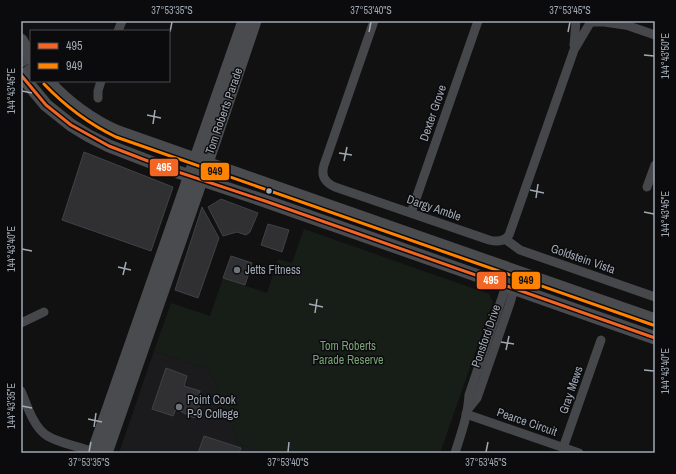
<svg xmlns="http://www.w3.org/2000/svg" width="676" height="474" font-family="'Archivo Narrow',sans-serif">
  <rect width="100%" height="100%" fill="#111"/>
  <polygon fill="#1b1b1d" points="154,351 210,370 239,444 264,453 119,453"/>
  <polygon fill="#171e17" points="304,229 489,294 493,302 440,453 264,453 239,444 210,370 154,351 171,303 210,316 223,278 267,293 278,259 292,263"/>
  <g fill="#303032" stroke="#3f4245">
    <polygon points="84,152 173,187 151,251 62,220"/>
    <polygon points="221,199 258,213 250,232 246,235 237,232 223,236 208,207"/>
    <polygon points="202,207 219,238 198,298 175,290"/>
    <polygon points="268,224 289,230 282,252 261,245"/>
    <polygon points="231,256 252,263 245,285 223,278"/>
    <polygon points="166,368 187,376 184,386 200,391 197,402 201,403 194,418 176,409 173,416 152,409"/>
    <polygon points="204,436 241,448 239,453 198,453"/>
  </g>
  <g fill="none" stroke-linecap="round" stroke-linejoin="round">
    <g stroke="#45474a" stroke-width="9">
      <path d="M374,21L324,165C321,175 324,182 335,187L489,240C497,242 504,242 509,235L574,50L590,23"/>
      <polyline points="619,21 626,25 655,35"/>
      <polyline points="591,22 604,22 625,25"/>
      <polyline points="118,31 122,21"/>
      <polyline points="574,45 576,21"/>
      <polyline points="21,63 31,58"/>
      <polyline points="21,75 31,68"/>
      <polyline points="98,98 98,91 101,81"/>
      <polyline points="647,187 655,165"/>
      <polyline points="411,213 478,21"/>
      <polyline points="505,239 520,250 655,297"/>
      <polyline points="21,323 44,312"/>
      <path d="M21,391C27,405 33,426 46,435C57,443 79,446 93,452"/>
      <polyline points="469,408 477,398 510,303 514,289 515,283"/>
      <polyline points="466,414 579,453"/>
      <polyline points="563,448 601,340"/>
      <path d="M455,453C461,434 468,415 469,395L506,286L515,271"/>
    </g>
    <g stroke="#494b4e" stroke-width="13">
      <polyline points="21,40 31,58"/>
      <polyline points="21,75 46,105 71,125 89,136 109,146 166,168 265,201 655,338"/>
      <path d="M48,81C68,103 91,120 118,132L655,320"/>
      <polyline points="93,453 244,21"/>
      <polyline points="106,453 197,192 255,21"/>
    </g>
    <g stroke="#0b0b0d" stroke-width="6">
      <polyline id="bus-1" points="21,75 46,105 71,125 109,146 166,168 265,201 655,338"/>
    </g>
    <g stroke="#0b0b0d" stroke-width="6">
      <path id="bus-2" d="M44,84C65,106 89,124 116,137L653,325"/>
    </g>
    <use href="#bus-1" stroke="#f26522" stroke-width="3"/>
    <use href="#bus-2" stroke="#ff8200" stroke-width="3"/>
  </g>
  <path fill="none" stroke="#a0a9b4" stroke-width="1.5" d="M170,32L172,22M369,32L371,22M568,32L570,22M644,55L654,56M22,91L32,93M147,115L161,118M153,124L155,110M339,153L352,155M344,161L347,147M530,190L544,193M536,198L538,184M644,212L654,214M22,249L32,251M118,267L131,270M123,275L126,262M309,304L323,307M315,313L317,299M501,342L514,344M506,350L509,336M644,370L654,371M22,406L32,408M88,419L102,422M94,427L96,413M89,452L91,442M288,452L289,442M486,452L488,442"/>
  <circle fill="#a0a9b4" stroke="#0b0b0d" stroke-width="1.5" cx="269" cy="191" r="3.5"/>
  <g fill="#6e747b" stroke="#0b0b0d" stroke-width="1.5">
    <circle cx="237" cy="270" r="4"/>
    <circle cx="179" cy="407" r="4"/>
  </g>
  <g text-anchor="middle" stroke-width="3" stroke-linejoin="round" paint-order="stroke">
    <g font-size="12" fill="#a0a9b4" stroke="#0b0b0d">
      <text transform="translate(224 111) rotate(-71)" y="4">Tom Roberts Parade</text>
      <text transform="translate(433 113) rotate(-71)" y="4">Dexter Grove</text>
      <text transform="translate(434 208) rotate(19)" y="4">Dargy Amble</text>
      <text transform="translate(583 259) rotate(19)" y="4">Goldstein Vista</text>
      <text transform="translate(486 336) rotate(-71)" y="4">Ponsford Drive</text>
      <text transform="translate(571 390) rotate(-71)" y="4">Gray Mews</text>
      <text transform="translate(527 422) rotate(19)" y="4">Pearce Circuit</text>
    </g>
    <g font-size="12" fill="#a0a9b4" stroke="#0b0b0d" text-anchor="start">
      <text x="245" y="274">Jetts Fitness</text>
      <text x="187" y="404">Point Cook<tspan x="187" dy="14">P-9 College</tspan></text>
    </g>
    <g font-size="12" fill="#78a175" stroke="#0b0b0d">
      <text x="348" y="350">Tom Roberts<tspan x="348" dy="14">Parade Reserve</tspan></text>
    </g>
  </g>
  <g stroke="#0b0b0d" stroke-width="1.5">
    <rect x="149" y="158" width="30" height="19" rx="4" fill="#f26522"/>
    <rect x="200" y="162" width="30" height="19" rx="4" fill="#ff8200"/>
    <rect x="511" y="271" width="30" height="19" rx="4" fill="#ff8200"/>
    <rect x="476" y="271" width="31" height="19" rx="4" fill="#f26522"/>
  </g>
  <g font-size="11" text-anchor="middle" font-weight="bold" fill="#fff">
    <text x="164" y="171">495</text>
    <text x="491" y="284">495</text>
  </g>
  <g font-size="11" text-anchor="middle" font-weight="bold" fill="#111">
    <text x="215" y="175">949</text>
    <text x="526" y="284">949</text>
  </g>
  <rect width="676" height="474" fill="none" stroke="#0b0b0d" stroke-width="44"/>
  <rect x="30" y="30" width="140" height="52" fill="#0b0b0d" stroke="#474a50"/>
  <rect x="38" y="43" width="20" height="6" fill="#f26522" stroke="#474a50"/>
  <text x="66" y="50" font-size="12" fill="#a0a9b4">495</text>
  <rect x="38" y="63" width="20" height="6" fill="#ff8200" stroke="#474a50"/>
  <text x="66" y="70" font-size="12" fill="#a0a9b4">949</text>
  <rect x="22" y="22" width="632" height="430" fill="none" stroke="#a0a9b4" stroke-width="1.5"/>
  <g font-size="10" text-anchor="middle" fill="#a0a9b4">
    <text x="172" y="14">37°53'35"S</text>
    <text x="371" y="14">37°53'40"S</text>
    <text x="570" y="14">37°53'45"S</text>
    <text transform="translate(665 56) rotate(-90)" y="4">144°43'50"E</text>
    <text transform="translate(11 91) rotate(-90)" y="4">144°43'45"E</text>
    <text transform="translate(665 214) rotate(-90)" y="4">144°43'45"E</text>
    <text transform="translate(11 249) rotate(-90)" y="4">144°43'40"E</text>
    <text transform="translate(665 371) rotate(-90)" y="4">144°43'40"E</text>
    <text transform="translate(11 406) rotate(-90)" y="4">144°43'35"E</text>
    <text x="89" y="466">37°53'35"S</text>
    <text x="288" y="466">37°53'40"S</text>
    <text x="486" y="466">37°53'45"S</text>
  </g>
</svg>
